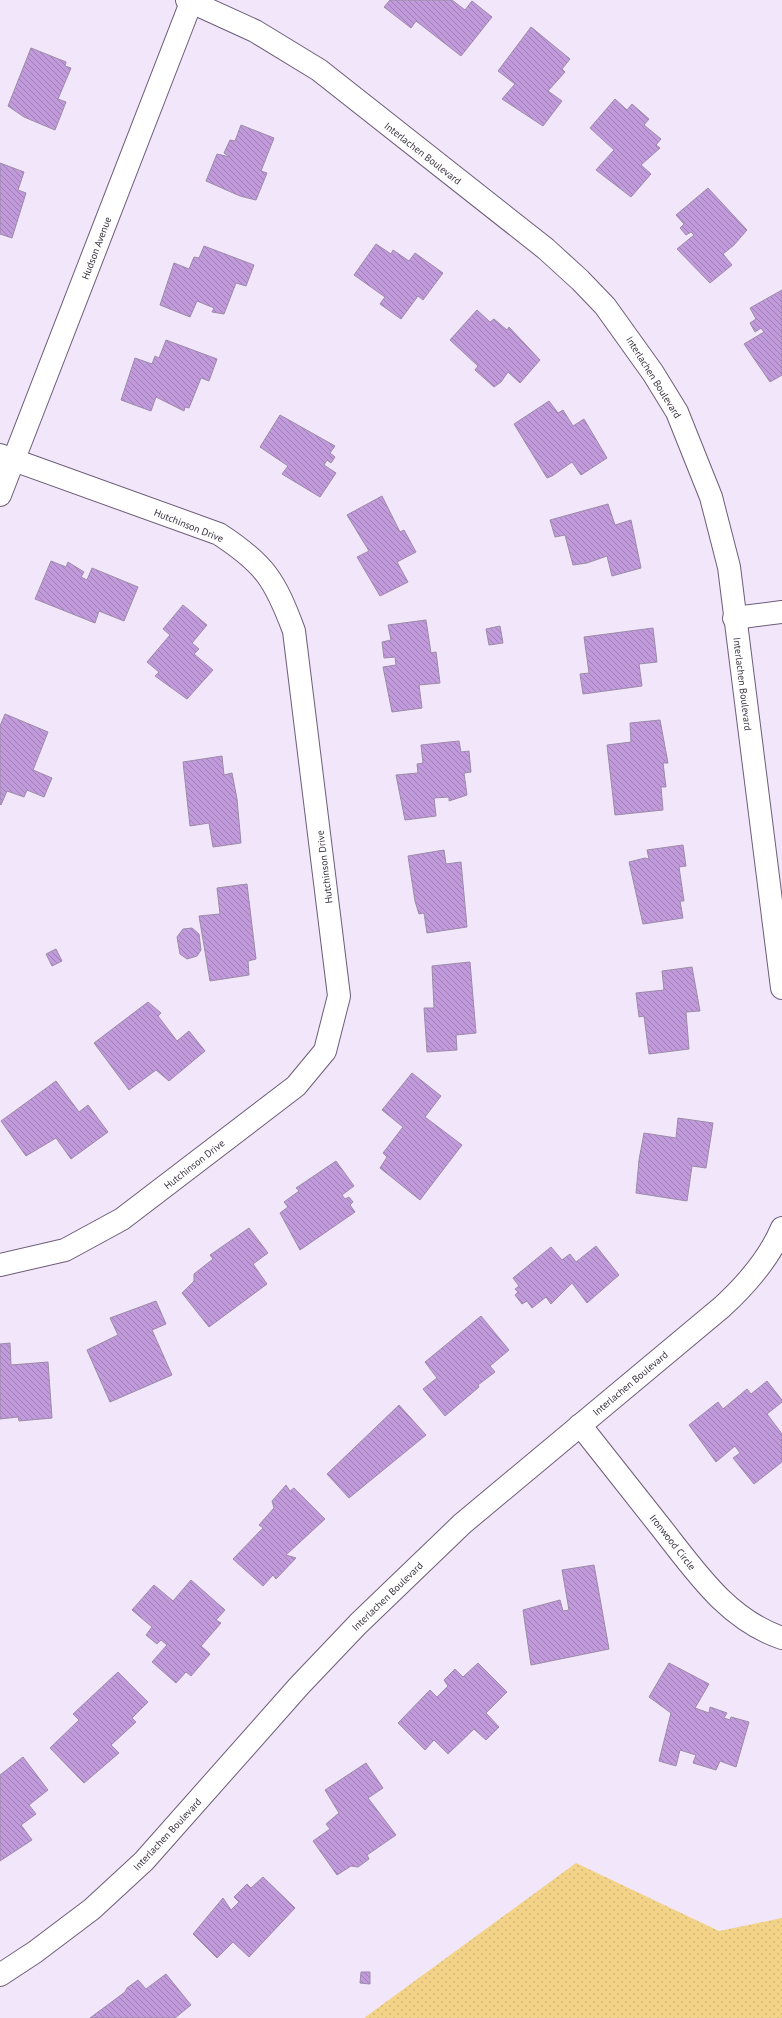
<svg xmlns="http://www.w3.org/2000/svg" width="782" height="2018" font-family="'PT Sans',sans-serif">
  <defs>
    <pattern id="grass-dots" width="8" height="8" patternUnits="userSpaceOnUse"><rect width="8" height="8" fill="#f3d388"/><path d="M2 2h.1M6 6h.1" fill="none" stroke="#d1b676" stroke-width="1.8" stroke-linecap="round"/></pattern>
    <pattern id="building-back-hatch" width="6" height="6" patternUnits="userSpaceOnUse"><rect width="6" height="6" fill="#c19adb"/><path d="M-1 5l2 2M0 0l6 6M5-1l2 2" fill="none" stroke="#9e7eb3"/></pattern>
  </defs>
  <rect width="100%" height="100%" fill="#f2e6fa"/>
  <polygon fill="url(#grass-dots)" points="576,1863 719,1931 782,1918 782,2018 364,2018"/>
  <g fill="url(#building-back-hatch)" stroke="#9c8ba9">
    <polygon points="390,0 452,0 465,10 472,1 492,17 461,56 416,21 411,28 384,7"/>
    <polygon points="531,27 570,59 562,69 565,72 548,91 562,101 543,126 502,99 515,84 498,71"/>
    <polygon points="31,48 66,62 65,66 71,68 58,99 66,102 55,130 24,117 8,106"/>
    <polygon points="615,99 627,110 632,104 649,119 644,125 661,139 656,145 660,148 641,165 651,174 631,197 596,170 614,150 590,128"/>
    <polygon points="241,125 274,138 261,171 267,173 256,200 240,196 206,181 217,154 230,157 224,153 230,140 235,141"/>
    <polygon points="0,163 24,172 18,190 26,193 12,238 0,234"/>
    <polygon points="708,188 747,230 734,245 723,254 732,265 710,283 677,249 694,235 691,232 686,235 680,228 684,224 676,215"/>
    <polygon points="376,244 391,254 393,250 409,261 415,253 443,273 423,300 418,296 401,319 380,304 385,297 354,275"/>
    <polygon points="204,246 254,265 246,286 236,283 224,314 212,312 214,308 197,301 190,317 160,305 174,263 189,269 194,257 199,258"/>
    <polygon points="782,290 782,375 770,382 744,344 764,332 761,328 755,332 750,323 756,319 750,308"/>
    <polygon points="477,310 490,322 494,319 507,330 509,327 540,360 520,383 508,372 501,382 494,387 475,370 478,366 450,340"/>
    <polygon points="166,340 217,359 209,381 201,378 189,408 185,407 184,411 156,397 151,411 121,400 135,358 152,364 155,356 159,358"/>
    <polygon points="549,401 558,413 563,410 573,426 584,419 607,458 581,475 572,462 552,476 547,478 514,424"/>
    <polygon points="280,415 335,446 330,453 335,457 331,463 327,460 324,465 336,473 320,497 282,474 288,466 260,447"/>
    <polygon points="382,496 400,532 404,530 416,552 397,562 408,582 380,596 357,557 369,551 347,515"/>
    <polygon points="608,504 615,525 631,520 641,568 612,576 607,556 587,563 573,565 565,535 555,537 550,520"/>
    <polygon points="51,561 66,567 68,562 84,572 81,577 87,580 92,568 138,587 124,621 99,611 95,623 35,599"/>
    <polygon points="183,605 207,625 192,643 199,649 194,654 213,670 187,699 155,676 159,672 147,662 170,635 163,629"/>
    <polygon points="426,620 431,653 436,652 440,683 419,685 422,708 392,712 383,667 396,665 395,657 384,658 382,642 391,640 388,625"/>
    <polygon points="500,626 503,643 489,645 486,629"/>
    <polygon points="653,628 657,662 639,664 642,686 583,694 580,674 589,673 584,637"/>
    <polygon points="5,714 48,732 33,770 52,778 44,797 27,790 24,797 7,791 1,805 0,804 0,726"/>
    <polygon points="660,720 668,763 663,763 666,787 661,787 663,810 615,815 607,745 631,742 630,723"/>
    <polygon points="459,741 461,752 469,751 471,772 464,773 467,795 449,801 449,797 434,798 436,816 405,820 396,775 418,773 417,764 423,763 421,745"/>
    <polygon points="222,756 224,775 232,773 237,799 241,843 213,847 209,823 190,826 183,762"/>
    <polygon points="683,845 686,866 679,867 684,901 680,901 683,918 643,924 629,862 645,858 649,859 647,850"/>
    <polygon points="444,850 446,864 461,862 467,927 427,933 424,913 419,914 415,901 408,856"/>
    <polygon points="247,884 256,959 248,961 249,975 210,981 199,916 220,914 217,888"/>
    <polygon points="192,928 199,934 201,950 197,956 187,959 180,954 177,937 183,929"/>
    <polygon points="56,949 62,961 52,966 46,954"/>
    <polygon points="470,962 476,1033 456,1035 457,1050 427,1052 424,1008 434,1008 432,966"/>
    <polygon points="692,967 700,1011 686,1012 689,1049 649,1054 644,1016 639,1017 636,993 664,990 662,971"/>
    <polygon points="148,1002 161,1013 158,1016 177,1041 189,1031 205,1051 169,1081 156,1070 129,1090 94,1043"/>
    <polygon points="412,1073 441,1096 425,1117 462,1145 420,1200 380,1168 387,1157 383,1153 403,1127 382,1110"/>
    <polygon points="56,1081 79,1112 88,1105 108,1132 71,1159 56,1138 26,1156 1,1121"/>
    <polygon points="678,1118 713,1123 706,1168 692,1166 687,1201 636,1193 639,1160 644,1133 676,1138"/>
    <polygon points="336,1161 354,1186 342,1195 345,1199 349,1197 353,1202 350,1205 355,1212 300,1250 280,1213 288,1207 284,1202 299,1191 296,1188"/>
    <polygon points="249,1228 268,1253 253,1264 267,1284 209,1327 182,1293 194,1281 194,1274 213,1259 210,1255"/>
    <polygon points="596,1246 619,1275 587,1303 572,1283 551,1304 546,1297 532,1308 527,1301 522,1304 515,1295 518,1292 515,1289 519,1286 513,1278 551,1247 562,1260 570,1254 576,1262"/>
    <polygon points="156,1301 166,1324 152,1330 172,1375 110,1402 87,1350 118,1335 110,1318"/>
    <polygon points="481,1316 509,1350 490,1366 495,1372 478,1385 479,1387 445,1416 423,1389 437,1378 425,1362"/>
    <polygon points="10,1343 11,1365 48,1362 52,1418 19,1421 18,1417 0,1419 0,1344"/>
    <polygon points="767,1381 782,1400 782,1402 767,1414 782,1434 782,1462 754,1484 733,1458 740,1453 735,1446 716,1462 689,1425 718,1402 723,1409 747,1389 751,1394"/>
    <polygon points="399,1405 426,1435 349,1498 327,1474"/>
    <polygon points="286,1485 290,1491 294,1488 325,1519 286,1555 296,1558 276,1579 273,1575 263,1586 233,1559 263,1528 259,1525 274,1508 272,1501"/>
    <polygon points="594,1565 609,1649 531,1665 523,1610 560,1600 563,1611 569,1610 562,1570"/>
    <polygon points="191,1580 225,1610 216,1620 221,1623 201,1646 210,1654 191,1676 186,1672 176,1683 152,1662 167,1645 161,1640 157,1644 146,1635 152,1627 132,1610 154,1585 173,1601"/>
    <polygon points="478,1663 507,1692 486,1713 499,1727 486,1740 474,1729 448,1754 434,1740 425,1750 398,1723 430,1690 437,1697 448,1686 444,1680 455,1669 463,1677"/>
    <polygon points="669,1663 709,1684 695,1708 709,1713 710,1707 727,1713 724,1718 730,1720 731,1717 749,1722 736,1767 720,1761 716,1770 693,1763 696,1755 680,1750 676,1766 659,1761 671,1713 649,1697"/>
    <polygon points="118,1672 148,1702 132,1718 136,1722 111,1745 119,1753 84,1783 50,1748 79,1720 73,1714"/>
    <polygon points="23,1757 48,1790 29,1805 36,1814 21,1825 32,1840 0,1861 0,1775"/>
    <polygon points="366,1763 383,1788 368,1798 396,1835 367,1855 369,1859 358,1867 351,1866 337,1875 313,1841 330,1829 326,1824 339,1813 325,1790"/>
    <polygon points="263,1877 295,1908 249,1957 233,1942 217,1958 193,1934 223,1898 231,1910 239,1902 234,1897 247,1884 251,1888"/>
    <polygon points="361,1972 370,1972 370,1984 360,1983"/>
    <polygon points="166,1974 191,2005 175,2018 90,2018 125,1992 127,1988 138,1980 146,1989"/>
  </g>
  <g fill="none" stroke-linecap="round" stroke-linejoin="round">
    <g stroke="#6d5d79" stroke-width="24">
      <g id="minor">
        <polyline points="187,0 255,31 319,70 546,249 580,280 605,306 653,373 677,412 711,497 729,567 782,988"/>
        <path d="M0,455L219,534C265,564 275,580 294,631L339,996L325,1051L296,1086L122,1219L65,1250L0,1265"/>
        <polyline points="0,495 192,0"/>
        <polyline points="734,618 782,612"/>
        <path d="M580,1425C606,1458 633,1492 659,1525C694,1569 726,1619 782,1638"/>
        <path d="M0,1975L35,1952L92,1909L144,1861L299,1686L358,1624L462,1524L722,1307C747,1284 769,1259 782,1228"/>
      </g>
    </g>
    <use href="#minor" stroke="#fff" stroke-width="22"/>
  </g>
  <g text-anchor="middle" stroke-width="4" stroke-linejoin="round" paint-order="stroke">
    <g font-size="10" fill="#3a333f" stroke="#fff">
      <text transform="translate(423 153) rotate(38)" y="4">Interlachen Boulevard</text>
      <text transform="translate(96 248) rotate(-69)" y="4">Hudson Avenue</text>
      <text transform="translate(654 377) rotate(58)" y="4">Interlachen Boulevard</text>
      <text transform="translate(189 525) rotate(22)" y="4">Hutchinson Drive</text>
      <text transform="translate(743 684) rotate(83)" y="4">Interlachen Boulevard</text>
      <text transform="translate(324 867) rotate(-97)" y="4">Hutchinson Drive</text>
      <text transform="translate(194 1164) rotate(-38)" y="4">Hutchinson Drive</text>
      <text transform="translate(630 1383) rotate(-40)" y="4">Interlachen Boulevard</text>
      <text transform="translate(673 1542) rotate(52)" y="4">Ironwood Circle</text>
      <text transform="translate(387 1596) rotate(-44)" y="4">Interlachen Boulevard</text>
      <text transform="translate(167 1834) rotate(-47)" y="4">Interlachen Boulevard</text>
    </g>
  </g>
</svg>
